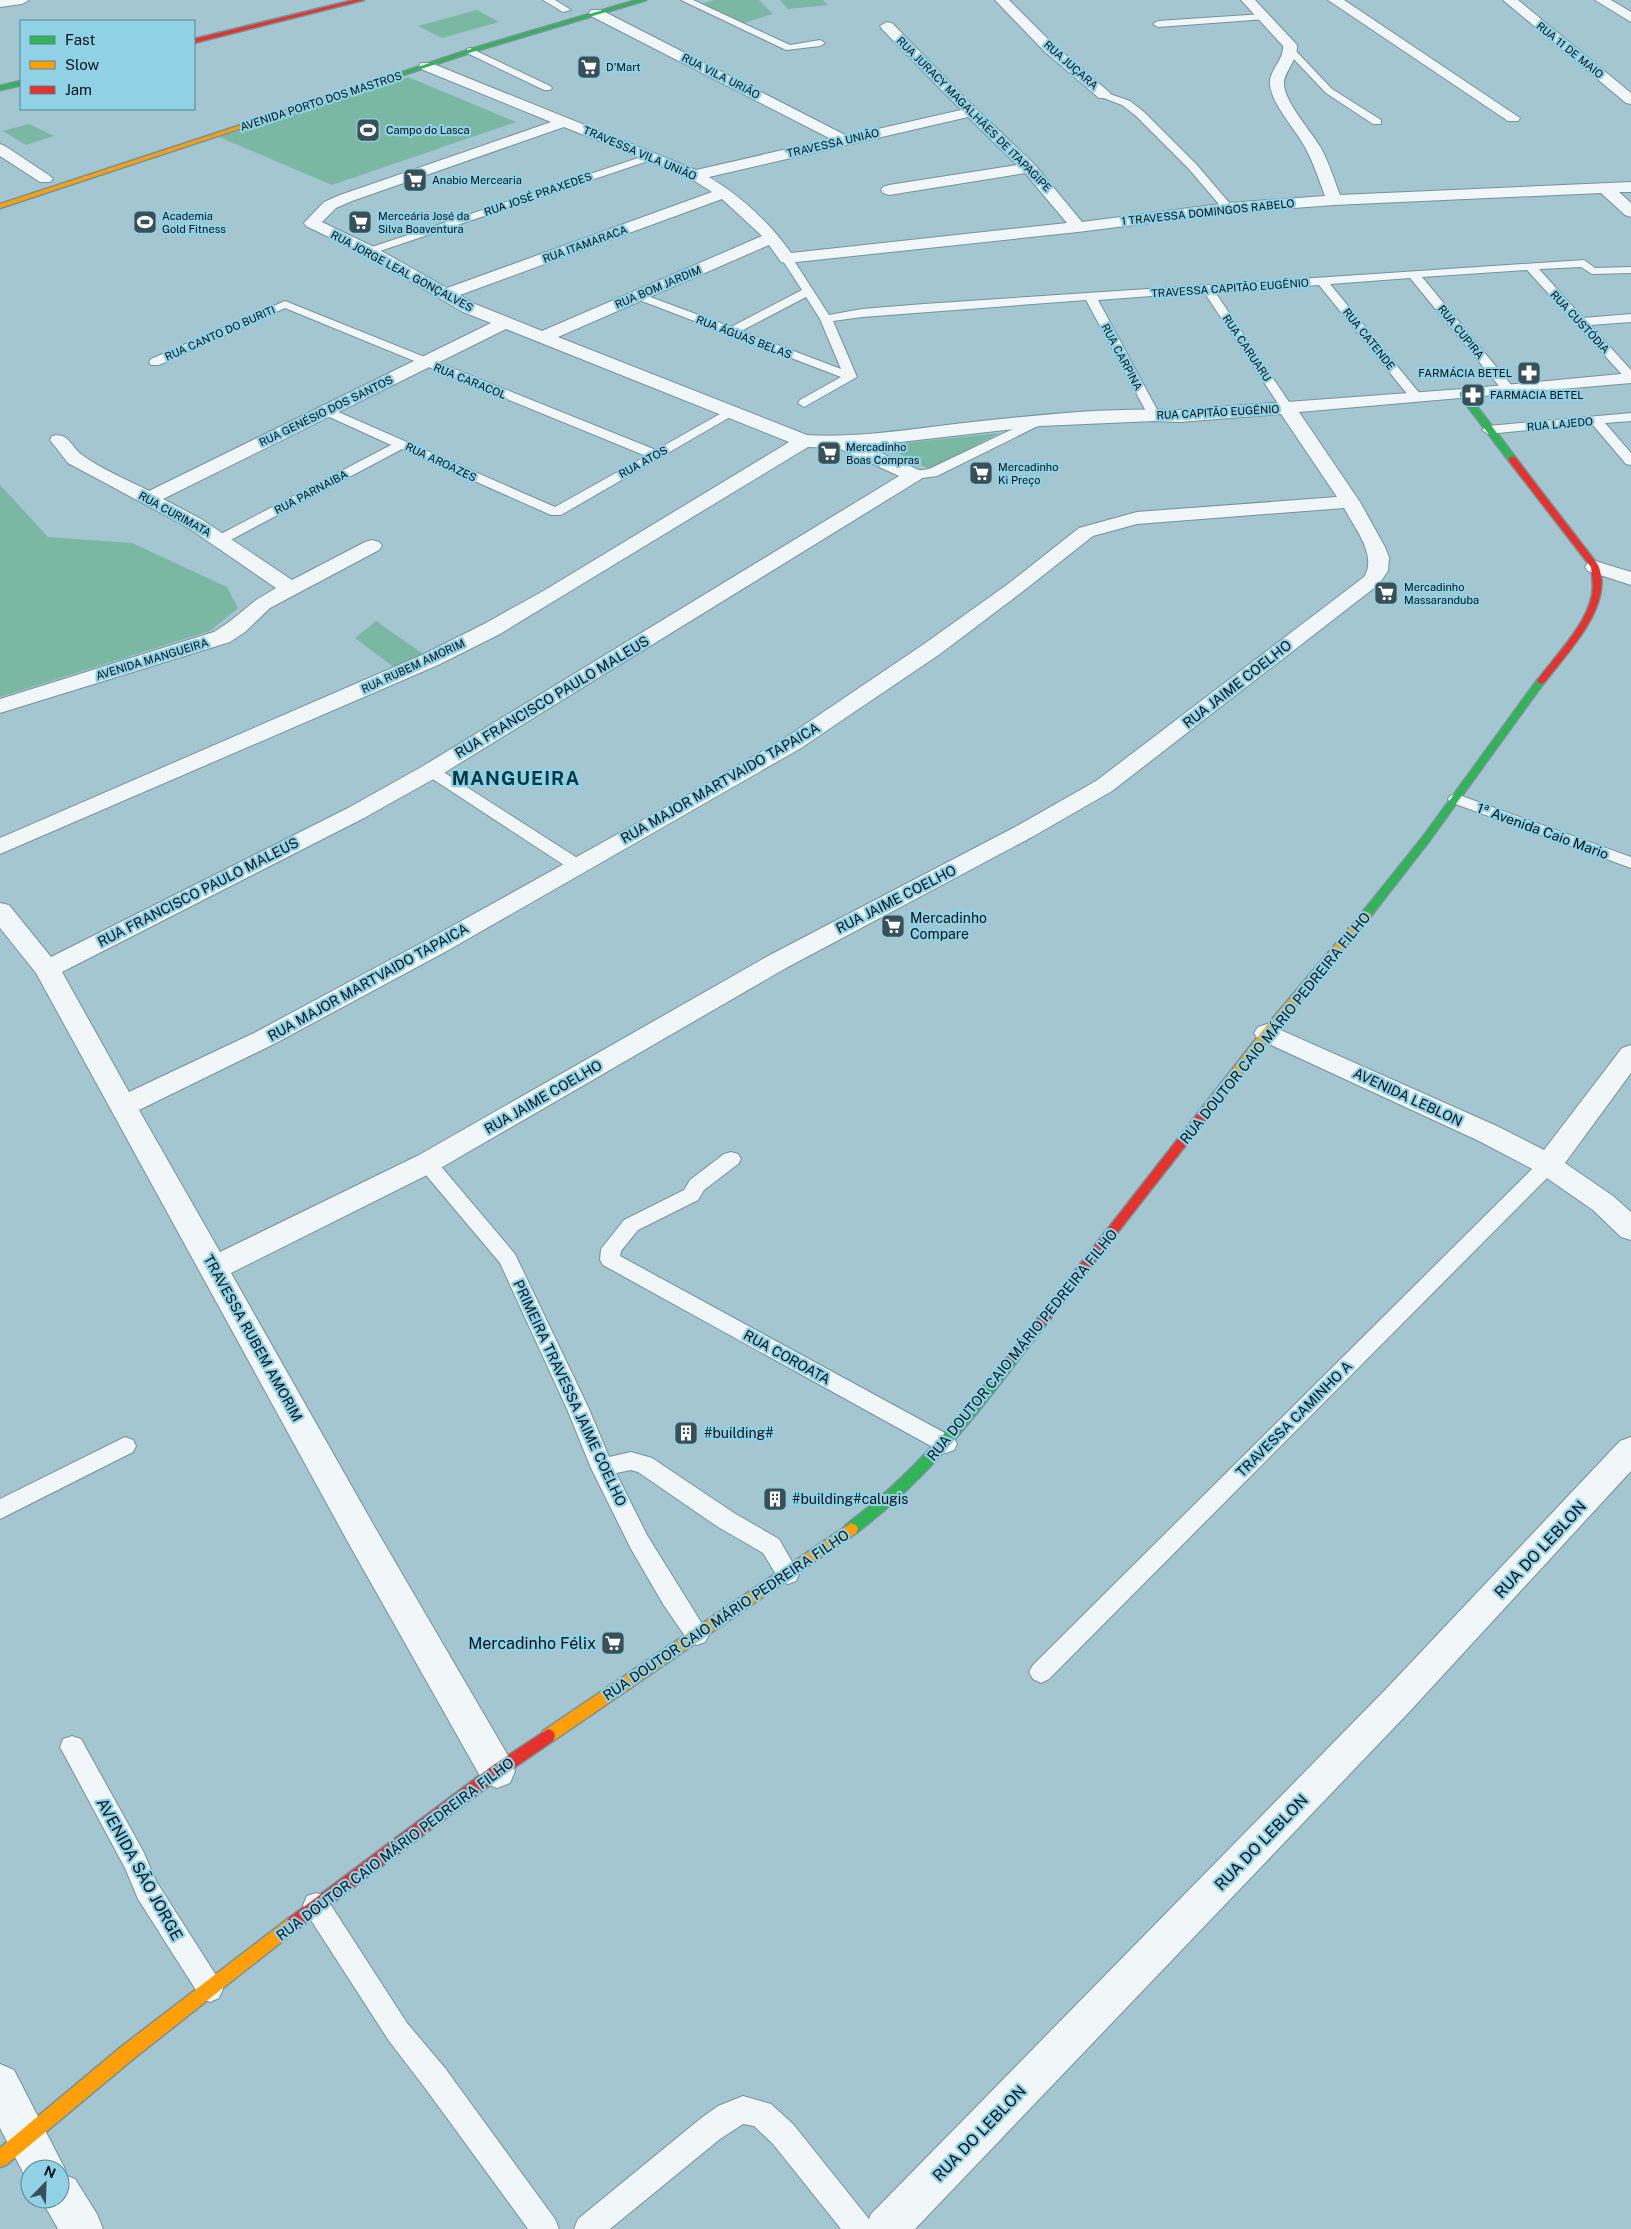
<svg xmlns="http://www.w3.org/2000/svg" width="1631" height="2229" font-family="'Public Sans',sans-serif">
  <rect width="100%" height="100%" fill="#a4c6d1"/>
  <g fill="#7ab8a4">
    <polygon points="714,0 759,0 773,14 743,23 700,4"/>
    <polygon points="780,0 823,0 828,5 788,9"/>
    <polygon points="477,10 499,22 442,38 418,26"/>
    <polygon points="408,77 516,122 332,185 219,137"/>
    <polygon points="29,124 54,136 26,145 3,131"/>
    <polygon points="1000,433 929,469 886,447 903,443"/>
    <polygon points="0,485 48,537 132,543 227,587 238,608 210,631 0,697"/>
    <polygon points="376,621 426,656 395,668 355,638"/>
  </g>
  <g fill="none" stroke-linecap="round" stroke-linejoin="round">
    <g stroke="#76929a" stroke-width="2">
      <g id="lane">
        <polygon points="543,0 555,0 571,10 563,12"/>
        <polygon points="681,0 693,0 790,45 820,40 825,43 820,46 786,50"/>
        <polygon points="1263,14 1268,17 1266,19 1158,27 1153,24 1158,21"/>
        <polygon points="470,48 550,86 552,88 550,90 544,90 467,53 467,49"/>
        <polygon points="1291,48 1294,49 1332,89 1381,120 1381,124 1373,124 1326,93 1288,53 1288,49"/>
        <polygon points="1104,92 1130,101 1144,112 1196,164 1232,206 1233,208 1232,210 1224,210 1188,168 1136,116 1122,105 1101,97 1101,93"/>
        <polygon points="650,154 654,155 654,159 374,253 366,253 364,251 366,249"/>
        <path d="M787,255L791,256L829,315L862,309L924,304L1584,260L1595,268L1631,267V273L1592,274L1581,267L1539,269L1583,318L1631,314V322L1590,325L1631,370V381L1627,380L1527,270L1422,277L1512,386L1514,389L1512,392H1504L1410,278L1330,284L1420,394L1422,397L1420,400H1412L1319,285L1215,292L1293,408L1287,412L1283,411L1204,292L1098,300L1160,415L1154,419L1148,415L1086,300L862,317L833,321L857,377L804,407L798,403L800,400L841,377L634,298L632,296L634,294H642L731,327L802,290L781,258ZM806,297L820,319L841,369L741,331Z"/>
        <polygon points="285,301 656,450 727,410 731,409 737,413 561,515 551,515 402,449 225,543 215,543 213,540 215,537 391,445 323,414 321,411 323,408 327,407 555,507 646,456 285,308 159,365 151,365 149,362 151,359"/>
        <polygon points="1631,413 1631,421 1605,423 1631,453 1631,465 1626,464 1592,424 1488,434 1482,430 1488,426"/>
        <polygon points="1040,416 1044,417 1046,420 1044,423 937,476 914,479 907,475 909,472 929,469"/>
        <polygon points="431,766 437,768 582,861 584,865 582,869 570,869 425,774 423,771 425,768"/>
        <polygon points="1456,794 1631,857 1631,868 1450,802 1448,799 1450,796"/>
        <polygon points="731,1152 738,1154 741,1159 738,1164 704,1190 698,1200 638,1230 621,1251 620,1256 954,1438 957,1444 954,1450 946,1453 938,1450 603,1265 600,1260 601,1249 624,1220 684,1190 690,1180 724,1154"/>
        <polygon points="427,1156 434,1158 515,1254 589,1409 609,1457 631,1452 652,1458 734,1513 779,1539 799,1574 796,1581 788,1584 780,1581 763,1553 718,1527 638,1472 631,1470 616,1473 647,1535 709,1635 705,1642 697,1645 689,1642 663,1604 631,1549 591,1468 567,1409 500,1263 420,1168 417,1163 420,1158"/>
        <polygon points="1548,1158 1555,1160 1558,1165 1555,1170 1049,1679 1041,1683 1033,1679 1029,1672 1033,1665 1541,1160"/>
        <polygon points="125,1437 133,1440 136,1446 133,1452 0,1519 0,1499"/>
        <polygon points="72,1736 81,1739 143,1851 156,1881 219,1980 223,1989 219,1998 210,2002 201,1998 138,1899 125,1868 60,1747 63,1739"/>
        <polygon points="316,1893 325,1896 407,2023 445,2068 555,2219 559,2229 528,2229 425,2088 389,2041 307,1914 303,1905 307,1896"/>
        <polygon points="743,2096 771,2104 793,2124 869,2219 873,2229 841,2229 773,2144 754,2126 743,2124 720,2139 610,2229 574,2229 578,2219 700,2119 718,2106"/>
      </g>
    </g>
    <g stroke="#76929a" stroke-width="2">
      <g id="street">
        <polygon points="0,0 29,0 22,4 0,7"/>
        <polygon points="995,0 1009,0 1054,45 1109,92 1111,95 1109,98 1099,98 1044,51"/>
        <path d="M1241,0H1255L1297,45C1298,61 1283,72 1284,85C1286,104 1311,131 1321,148C1329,163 1334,179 1340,195L1631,182V192H1619L1631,203V217L1625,215L1601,193L1334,205L1228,213L1078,232L787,263L781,262L769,245L558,337L807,435C857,438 905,430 955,424C1029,416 1104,407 1179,410L1463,389L1631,373V383L1299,412L1360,502L1385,547L1389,557L1388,571L1378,585L1112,791L1032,837L786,968L439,1169L231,1273L373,1524L510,1759L515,1771L510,1783L497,1788L484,1783L349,1544L36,973L0,928V903L9,905L51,957L348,808L423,766L899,476L838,448L808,447L559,598L500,634L438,665L0,854V838L422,655L484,624L545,590L789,442L506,329L163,499L201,519L292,580L365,542L372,540L379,542L382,546L379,550L270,608L245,632L230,642L0,713V699L214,632L229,622L256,600L276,588L187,527L68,463L50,440L52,436C69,432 71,447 82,455C101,469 128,480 149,491L491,323L463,312L364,254L306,226L304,223L324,202L340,195L551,122L421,69L419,66L421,63H431L696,170L831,139L591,16L589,13L591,10H601L847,136L961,110L882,29L880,26L887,22L892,23L966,99L1035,165L1082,222L1228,203L1325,196C1319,180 1314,164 1306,149C1297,131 1272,105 1270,85C1268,71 1284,61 1283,46ZM968,117L1017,165L889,185L883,187L881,190L883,193L889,195L1025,173L1067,223L791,253C769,222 742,197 709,177ZM564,127L690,178L712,192L447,288L376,248L322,222L336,208L352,201ZM722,199L762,236L542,331L475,304L460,295ZM1281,414L1337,497L1137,512L1079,528L1008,584L924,644L785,738L688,795L427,940L256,1032L129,1092L62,972L364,818L439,776L921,479L924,475L921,471L865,446L1040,426L1154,421L1179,422ZM1344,508C1354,527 1378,556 1364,577L1096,781L1015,827L768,956L419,1155L220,1252L139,1110L274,1044L445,952L801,748L940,654L1022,592L1093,536L1137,524Z"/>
        <polygon points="1328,0 1344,0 1520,118 1518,121 1508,121"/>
        <polygon points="1503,0 1518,0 1631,93 1631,104 1626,103"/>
        <polygon points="1595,0 1611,0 1631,12 1631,22"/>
        <polygon points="0,144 5,146 50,176 53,179 50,182 40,182 0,156"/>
        <polygon points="1595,561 1631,572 1631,585 1588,571 1585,567 1588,563"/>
        <polygon points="1267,1024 1499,1127 1544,1150 1622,1048 1631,1045 1631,1073 1565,1163 1613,1196 1631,1212 1631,1240 1621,1237 1593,1210 1538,1172 1479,1141 1258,1039 1254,1033 1258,1027"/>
        <polygon points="1631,1437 1631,1471 1411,1710 915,2229 865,2229 871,2214 1387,1688 1620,1441"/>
        <polygon points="0,2064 14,2070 65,2169 62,2174 75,2179 97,2214 103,2229 58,2229 41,2199 60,2199 60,2169 30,2169 29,2184 0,2128"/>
      </g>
    </g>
    <g stroke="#76929a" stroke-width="3">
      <g id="fast">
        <polygon points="637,0 646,0 472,52 355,91 350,90 468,50"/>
        <polygon points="21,81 21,85 0,90 0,86"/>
        <polygon points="1460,392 1466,392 1515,457 1515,461 1509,461 1460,396"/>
        <polygon points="1541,678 1545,681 1429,841 1370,917 1362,917 1361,915 1362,913 1423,837 1538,679"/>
        <path d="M1014,1352L1018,1354L1020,1357L1018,1360C969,1425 921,1484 856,1533L851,1535L846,1533L844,1529L846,1525C911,1477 960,1417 1010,1354Z"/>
      </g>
    </g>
    <g stroke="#76929a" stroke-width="3">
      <g id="slow">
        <polygon points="351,89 356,90 0,208 0,204"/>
        <polygon points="1366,912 1370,913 1371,915 1370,917 1271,1036 1207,1118 1199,1118 1197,1115 1199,1112 1263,1030 1362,913"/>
        <polygon points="851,1523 856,1525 858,1529 856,1533 553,1741 548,1743 543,1741 541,1736 543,1731"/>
        <polygon points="294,1915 299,1918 302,1923 299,1928 133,2059 6,2165 0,2167 0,2148 121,2047 289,1918"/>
      </g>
    </g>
    <g stroke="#76929a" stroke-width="3">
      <g id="jam">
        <polygon points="354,0 364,0 194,43 194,39"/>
        <path d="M1509,457H1515L1598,565C1615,605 1566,654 1544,683L1541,684L1537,681C1555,656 1586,626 1592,595C1594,586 1592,576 1591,567L1509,461Z"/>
        <polygon points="1203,1111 1209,1115 1207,1118 1018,1360 1014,1362 1010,1360 1008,1357 1010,1354 1199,1112"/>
        <polygon points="548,1729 553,1731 555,1736 553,1741 502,1776 299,1928 294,1931 289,1928 286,1923 289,1918 492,1766"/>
      </g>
    </g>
    <use href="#lane" fill="#f1f6f8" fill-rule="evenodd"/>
    <use href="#street" fill="#f1f6f8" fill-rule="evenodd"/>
    <use href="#fast" fill="#30b455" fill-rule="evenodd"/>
    <use href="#slow" fill="#ff9f0a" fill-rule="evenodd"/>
    <use href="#jam" fill="#e5322d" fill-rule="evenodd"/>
  </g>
  <defs>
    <g id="supermarket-square" transform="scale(1.25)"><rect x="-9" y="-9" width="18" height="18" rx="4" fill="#395058" stroke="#90d1e5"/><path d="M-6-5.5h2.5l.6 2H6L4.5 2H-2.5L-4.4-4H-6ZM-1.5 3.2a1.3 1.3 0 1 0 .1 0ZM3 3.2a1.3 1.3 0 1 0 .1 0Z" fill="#fff"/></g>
    <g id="stadium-square" transform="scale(1.25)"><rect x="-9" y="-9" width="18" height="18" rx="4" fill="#395058" stroke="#90d1e5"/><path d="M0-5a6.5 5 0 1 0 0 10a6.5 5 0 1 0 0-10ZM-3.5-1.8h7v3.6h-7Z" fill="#fff"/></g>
    <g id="pharmacy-square" transform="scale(1.25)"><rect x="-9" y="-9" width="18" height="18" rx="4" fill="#395058" stroke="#90d1e5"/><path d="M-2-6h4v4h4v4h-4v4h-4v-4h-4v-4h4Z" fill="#fff"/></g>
    <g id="building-square" transform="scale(1.25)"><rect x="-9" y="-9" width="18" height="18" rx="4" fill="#395058" stroke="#90d1e5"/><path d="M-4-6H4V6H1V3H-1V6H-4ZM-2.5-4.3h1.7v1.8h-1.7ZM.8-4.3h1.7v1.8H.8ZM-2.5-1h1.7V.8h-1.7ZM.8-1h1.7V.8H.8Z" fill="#fff"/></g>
  </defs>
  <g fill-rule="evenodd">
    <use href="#supermarket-square" x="589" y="67"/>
    <use href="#stadium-square" x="368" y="130"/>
    <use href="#supermarket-square" x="415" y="180"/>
    <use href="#stadium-square" x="145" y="222"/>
    <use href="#supermarket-square" x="360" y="222"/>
    <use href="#pharmacy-square" x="1529" y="373"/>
    <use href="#pharmacy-square" x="1473" y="395"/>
    <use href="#supermarket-square" x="829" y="453"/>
    <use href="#supermarket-square" x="981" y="473"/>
    <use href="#supermarket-square" x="1386" y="593"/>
    <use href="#supermarket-square" x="893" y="926"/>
    <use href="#building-square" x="686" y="1433"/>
    <use href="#building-square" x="775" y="1499"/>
    <use href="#supermarket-square" x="613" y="1643"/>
  </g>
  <g text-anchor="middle" stroke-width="4.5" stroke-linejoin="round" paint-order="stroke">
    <g font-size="11" fill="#001017" stroke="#90d1e5">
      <text transform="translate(1570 50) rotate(39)" y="4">RUA 11 DE MAIO</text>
      <text transform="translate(1071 65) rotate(41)" y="4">RUA JUÇARA</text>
      <text transform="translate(721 76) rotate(27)" y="4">RUA VILA URIÃO</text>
      <text transform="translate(321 101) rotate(-18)" y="4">AVENIDA PORTO DOS MASTROS</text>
      <text transform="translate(974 114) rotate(45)" y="4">RUA JURACY MAGALHÃES DE ITAPAGIPE</text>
      <text transform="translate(833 143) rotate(-13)" y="4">TRAVESSA UNIÃO</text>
      <text transform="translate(640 153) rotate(23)" y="4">TRAVESSA VILA UNIÃO</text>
      <text transform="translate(538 194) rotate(-19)" y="4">RUA JOSÉ PRAXEDES</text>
      <text transform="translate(1208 212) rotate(-6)" y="4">1 TRAVESSA DOMINGOS RABELO</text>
      <text transform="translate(585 244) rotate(-20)" y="4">RUA ITAMARACA</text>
      <text transform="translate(402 271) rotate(28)" y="4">RUA JORGE LEAL GONÇALVES</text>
      <text transform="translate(658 287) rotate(-23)" y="4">RUA BOM JARDIM</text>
      <text transform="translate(1230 288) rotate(-4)" y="4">TRAVESSA CAPITÃO EUGÊNIO</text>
      <text transform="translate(1580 322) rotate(47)" y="4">RUA CUSTÓDIA</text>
      <text transform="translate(1461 332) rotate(51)" y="4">RUA CUPIRA</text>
      <text transform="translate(220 333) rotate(-24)" y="4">RUA CANTO DO BURITI</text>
      <text transform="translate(744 337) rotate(21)" y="4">RUA ÁGUAS BELAS</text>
      <text transform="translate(1369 339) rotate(51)" y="4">RUA CATENDE</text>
      <text transform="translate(1247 348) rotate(56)" y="4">RUA CARUARU</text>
      <text transform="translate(1122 357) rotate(62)" y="4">RUA CARPINA</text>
      <text transform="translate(470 381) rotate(22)" y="4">RUA CARACOL</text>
      <text transform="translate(326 411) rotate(-26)" y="4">RUA GENÉSIO DOS SANTOS</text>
      <text transform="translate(1218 412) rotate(-3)" y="4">RUA CAPITÃO EUGÊNIO</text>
      <text transform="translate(1560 424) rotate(-5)" y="4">RUA LAJEDO</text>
      <text transform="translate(441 462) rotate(25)" y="4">RUA AROAZES</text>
      <text transform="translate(643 462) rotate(-29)" y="4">RUA ATOS</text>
      <text transform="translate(311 492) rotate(-28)" y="4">RUA PARNAIBA</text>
      <text transform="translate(175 514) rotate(29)" y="4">RUA CURIMATA</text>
      <text transform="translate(152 659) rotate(-17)" y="4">AVENIDA MANGUEIRA</text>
      <text transform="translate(413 666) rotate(-25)" y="4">RUA RUBEM AMORIM</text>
    </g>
    <g font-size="11" fill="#001017" stroke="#90d1e5" text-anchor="start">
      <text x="606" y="71">D'Mart</text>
      <text x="386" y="134">Campo do Lasca</text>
      <text x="432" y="184">Anabio Mercearia</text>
      <text x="162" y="220">Academia<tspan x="162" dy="13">Gold Fitness</tspan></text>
      <text x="378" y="220">Merceária José da<tspan x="378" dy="13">Silva Boaventura</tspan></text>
      <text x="1512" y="377" text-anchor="end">FARMÁCIA BETEL</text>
      <text x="1490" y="399">FARMACIA BETEL</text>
      <text x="846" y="451">Mercadinho<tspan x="846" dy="13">Boas Compras</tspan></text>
      <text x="998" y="471">Mercadinho<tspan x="998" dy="13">Ki Preço</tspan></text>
      <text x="1404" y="591">Mercadinho<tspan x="1404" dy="13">Massaranduba</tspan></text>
    </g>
    <g font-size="14" fill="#001017" stroke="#90d1e5">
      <text transform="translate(1237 684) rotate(-38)" y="5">RUA JAIME COELHO</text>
      <text transform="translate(552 697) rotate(-31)" y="5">RUA FRANCISCO PAULO MALEUS</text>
      <text transform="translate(720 783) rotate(-30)" y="5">RUA MAJOR MARTVAIDO TAPAICA</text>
      <text transform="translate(1543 831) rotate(20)" y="5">1ª Avenida Caio Mario</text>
      <text transform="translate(198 892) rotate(-27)" y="5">RUA FRANCISCO PAULO MALEUS</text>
      <text transform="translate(896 899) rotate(-27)" y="5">RUA JAIME COELHO</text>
      <text transform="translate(368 982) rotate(-29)" y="5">RUA MAJOR MARTVAIDO TAPAICA</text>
      <text transform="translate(1275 1028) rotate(-51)" y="5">RUA DOUTOR CAIO MÁRIO PEDREIRA FILHO</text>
      <text transform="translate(543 1097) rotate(-30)" y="5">RUA JAIME COELHO</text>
      <text transform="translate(1408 1097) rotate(25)" y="5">AVENIDA LEBLON</text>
      <text transform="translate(253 1338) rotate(61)" y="5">TRAVESSA RUBEM AMORIM</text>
      <text transform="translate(1022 1345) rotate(-51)" y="5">RUA DOUTOR CAIO MÁRIO PEDREIRA FILHO</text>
      <text transform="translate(787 1357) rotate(29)" y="5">RUA COROATA</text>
      <text transform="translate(570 1393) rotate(65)" y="5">PRIMEIRA TRAVESSA JAIME COELHO</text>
      <text transform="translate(1294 1419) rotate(-45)" y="5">TRAVESSA CAMINHO A</text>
      <text transform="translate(726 1615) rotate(-34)" y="5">RUA DOUTOR CAIO MÁRIO PEDREIRA FILHO</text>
      <text transform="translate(395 1849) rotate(-37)" y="5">RUA DOUTOR CAIO MÁRIO PEDREIRA FILHO</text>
    </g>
    <g font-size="14" fill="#001017" stroke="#90d1e5" text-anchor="start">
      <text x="910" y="923">Mercadinho<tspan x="910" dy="16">Compare</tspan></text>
      <text x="704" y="1438">#building#</text>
      <text x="792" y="1504">#building#calugis</text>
    </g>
    <g font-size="16" fill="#001017" stroke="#90d1e5">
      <text transform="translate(1540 1549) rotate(-47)" y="6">RUA DO LEBLON</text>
      <text transform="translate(1261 1842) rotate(-46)" y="6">RUA DO LEBLON</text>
      <text transform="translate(140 1869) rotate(61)" y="6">AVENIDA SÃO JORGE</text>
      <text transform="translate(979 2133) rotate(-46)" y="6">RUA DO LEBLON</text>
    </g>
    <g font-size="16" fill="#001017" stroke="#90d1e5" text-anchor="end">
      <text x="596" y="1649">Mercadinho Félix</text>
    </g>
    <g font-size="19" font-weight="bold" letter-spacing="1" fill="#003946" stroke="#90d1e5">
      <text x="516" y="785">MANGUEIRA</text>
    </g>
  </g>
  <rect x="20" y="20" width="175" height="90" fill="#90d1e5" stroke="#568493"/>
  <rect x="30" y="36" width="25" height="8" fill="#30b455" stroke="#568493"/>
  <text x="65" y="45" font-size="15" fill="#001017">Fast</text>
  <rect x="30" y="61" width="25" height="8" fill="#ff9f0a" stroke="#568493"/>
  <text x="65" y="70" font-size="15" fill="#001017">Slow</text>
  <rect x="30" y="86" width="25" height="8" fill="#e5322d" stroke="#568493"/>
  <text x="65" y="95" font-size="15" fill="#001017">Jam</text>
  <g transform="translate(45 2184) rotate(23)"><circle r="24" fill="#90d1e5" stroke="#568493"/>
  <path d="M0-4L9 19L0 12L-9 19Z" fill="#395058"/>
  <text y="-8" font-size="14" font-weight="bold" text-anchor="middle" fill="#001017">N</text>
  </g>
</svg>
